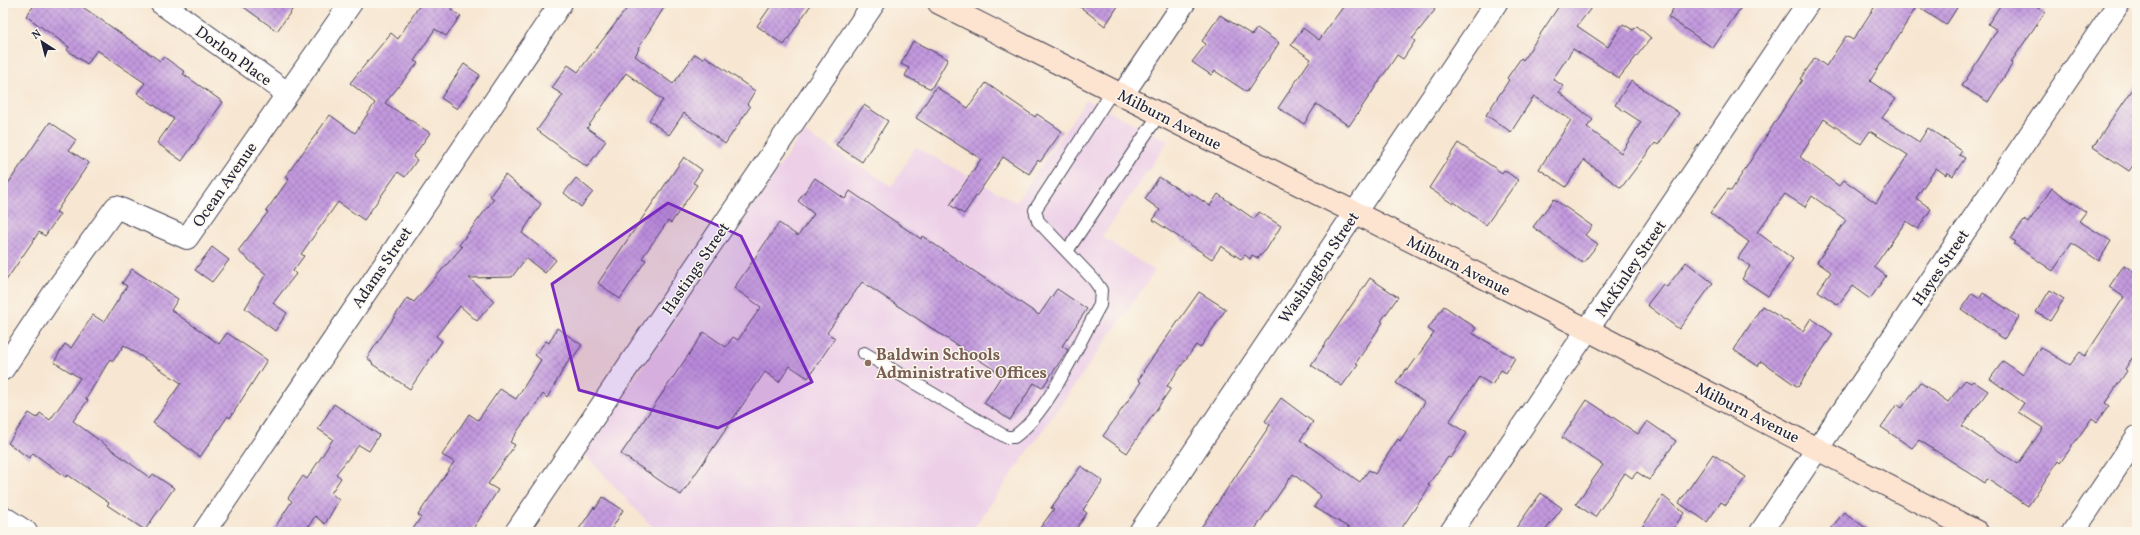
<svg xmlns="http://www.w3.org/2000/svg" width="2140" height="535" font-family="Vollkorn,serif">
  <defs>
    <pattern id="building-cross-hatch" width="8" height="8" patternUnits="userSpaceOnUse"><rect width="8" height="8" fill="#c39adf"/><path d="M0 0l8 8M0 8l8-8" fill="none" stroke="#9e7db6"/></pattern>
  </defs>
  <rect width="100%" height="100%" fill="#fbf7ec"/>
  <filter id="ink" filterUnits="userSpaceOnUse"><feTurbulence type="fractalNoise" baseFrequency=".025" numOctaves="2"/><feDisplacementMap in="SourceGraphic" scale="8" xChannelSelector="R" yChannelSelector="G"/><feConvolveMatrix kernelMatrix="1 2 1 2 8 2 1 2 1" color-interpolation-filters="sRGB"/></filter>
  <filter id="wash" filterUnits="userSpaceOnUse"><feTurbulence type="fractalNoise" baseFrequency=".012" numOctaves="4" result="noise"/><feDisplacementMap in="SourceGraphic" scale="16" xChannelSelector="R" yChannelSelector="G"/><feGaussianBlur stdDeviation="0.9" result="paint"/><feColorMatrix in="noise" values="0 0 0 0 0 0 0 0 0 0 0 0 0 0 0 0 0 1.4 0 .05"/><feComposite in="paint" operator="in"/></filter>
  <g filter="url(#wash)">
    <rect width="100%" height="100%" fill="#f7e6d1"/>
    <polygon fill="#edd0e8" points="1086,100 1168,141 1102,237 1155,271 971,532 657,532 584,454 803,132 892,186 915,147 1016,202"/>
    <g id="blocks">
      <g fill="url(#building-cross-hatch)" fill-rule="evenodd">
        <polygon points="36,3 77,3 160,61 164,57 185,72 183,74 223,102 182,161 157,143 174,119 137,93 145,83 97,50 87,64 67,50 69,47 26,16"/>
        <polygon points="238,3 281,3 292,10 277,31"/>
        <polygon points="421,3 456,3 451,10 461,16 446,36 435,29 414,61 418,63 385,103 430,133 413,157 417,160 405,177 398,172 364,220 338,202 301,254 304,256 293,271 296,274 273,303 287,313 275,331 245,308 266,274 238,251 268,212 266,211 289,179 285,177 330,115 355,133 375,103 350,83 391,33 398,39"/>
        <polygon points="631,3 667,3 638,48 639,49 635,56 673,84 695,54 703,59 705,56 755,91 747,104 750,107 725,144 684,113 669,135 649,120 663,100 626,73 587,128 606,141 587,167 537,130 563,95 552,88 568,65 578,72"/>
        <polygon points="773,3 812,3 784,45 757,26"/>
        <polygon points="1075,3 1120,3 1105,26"/>
        <polygon points="1346,3 1425,3 1435,10 1412,39 1415,41 1403,59 1397,55 1349,126 1318,105 1316,105 1304,124 1278,108 1311,59 1291,45 1303,28 1319,40"/>
        <polygon points="1561,3 1595,3 1577,26 1608,47 1623,24 1633,30 1637,26 1651,38 1619,78 1573,49 1553,79 1563,86 1559,92 1593,120 1587,127 1621,153 1641,122 1615,105 1631,81 1679,113 1658,145 1655,143 1621,188 1584,160 1566,187 1539,169 1571,120 1534,96 1511,132 1486,115 1509,80 1507,78 1521,58 1523,60"/>
        <polygon points="1677,3 1744,3 1713,48 1668,17"/>
        <path d="M1877,3H1960L1946,25L1917,6L1870,81L1896,99L1882,118L1919,142L1928,128L1962,151L1959,155L1965,158L1953,176L1947,172L1946,175L1936,168L1916,198L1931,209L1918,229L1906,221L1874,267L1886,276L1870,299L1852,286L1838,305L1818,291L1831,272L1817,262L1846,220L1812,196L1805,207L1785,194L1757,232L1793,259L1768,296L1742,279L1750,266L1738,258L1749,242L1710,213L1728,189L1731,191L1802,80L1800,79L1815,58L1826,66L1846,36L1853,40ZM1824,119L1861,144L1870,131L1908,155L1876,203L1844,180L1839,186L1800,157Z"/>
        <polygon points="2002,3 2032,3 2045,12 2011,62 2013,63 1988,102 1962,86 1997,30 1988,24"/>
        <polygon points="1220,15 1252,35 1257,28 1279,43 1247,92 1215,71 1211,75 1192,62 1206,44 1202,41"/>
        <polygon points="913,41 948,59 931,89 905,76 909,68 901,64"/>
        <polygon points="464,64 480,75 457,109 441,98"/>
        <polygon points="986,83 1035,117 1037,114 1062,131 1040,162 1038,160 1029,174 1003,157 964,214 950,205 981,159 916,118 936,87 968,108"/>
        <polygon points="2137,83 2137,160 2129,171 2093,147"/>
        <polygon points="864,105 888,121 862,162 836,145"/>
        <polygon points="50,122 76,140 69,150 89,163 56,212 60,214 45,236 39,232 3,285 3,191"/>
        <polygon points="1458,143 1502,173 1504,170 1518,180 1486,225 1454,202 1453,204 1429,188"/>
        <polygon points="684,157 702,170 693,183 697,185 671,223 668,221 642,258 646,260 620,299 598,283"/>
        <polygon points="505,175 541,204 522,233 556,260 545,273 526,258 512,277 469,278 494,301 477,321 460,306 436,336 442,341 410,389 372,364 373,363 367,358 407,298 414,302 462,247 459,245 494,199 490,196"/>
        <polygon points="1159,177 1189,196 1191,193 1210,206 1218,194 1254,219 1259,212 1281,226 1266,250 1258,258 1252,255 1250,259 1245,255 1241,259 1221,246 1212,259 1153,220 1160,210 1145,199"/>
        <polygon points="576,178 593,192 581,207 564,193"/>
        <polygon points="815,178 845,199 850,191 921,239 922,236 1039,315 1057,289 1087,309 1062,346 1068,350 1042,388 1034,383 1010,420 984,403 1002,375 862,282 827,333 835,338 808,378 790,366 779,382 765,372 681,495 621,454 704,332 726,347 733,337 738,340 761,307 734,288 779,223 798,236 814,214 798,201"/>
        <polygon points="2052,188 2086,212 2079,221 2111,241 2099,261 2072,243 2053,271 2014,244 2016,242 2011,239 2024,220 2028,223"/>
        <polygon points="1554,199 1592,226 1585,235 1598,244 1583,263 1533,227"/>
        <polygon points="212,247 229,260 212,282 195,270"/>
        <polygon points="1686,262 1713,283 1679,329 1647,305 1663,284 1667,287"/>
        <polygon points="2124,265 2137,274 2137,351 2125,369 2127,371 2105,403 2109,406 2097,422 2092,418 2060,463 2058,461 2028,506 1987,479 1985,483 1919,440 1912,448 1881,427 1897,404 1902,408 1920,382 1948,402 1965,380 1971,383 1973,381 1988,391 1962,426 2018,464 2043,428 2018,412 2024,403 1990,379 2003,361 2023,375 2040,347 2070,365 2080,352 2085,356 2124,297 2109,287"/>
        <polygon points="132,269 178,299 171,310 219,344 227,333 267,360 230,418 228,416 200,457 153,423 181,383 124,345 113,361 110,359 86,399 88,400 73,421 150,478 153,474 174,488 145,530 107,505 109,503 68,475 66,477 33,453 29,458 8,443 29,413 37,418 40,413 50,420 80,378 54,362 65,344 71,348 93,315 104,322 127,286 122,283"/>
        <polygon points="1370,278 1398,297 1381,321 1383,322 1356,363 1358,364 1342,386 1311,365"/>
        <polygon points="2050,290 2064,299 2050,321 2036,312"/>
        <polygon points="1199,292 1226,309 1200,348 1196,345 1167,386 1171,388 1127,453 1103,436 1141,382 1138,380 1144,372 1143,371"/>
        <polygon points="1972,293 1980,298 1983,293 2019,317 2004,339 1961,309"/>
        <polygon points="1444,306 1476,328 1472,333 1515,358 1506,373 1501,370 1492,385 1479,377 1449,422 1467,433 1451,458 1448,457 1428,485 1430,486 1399,532 1356,532 1314,507 1321,496 1293,474 1253,532 1198,532 1270,425 1265,421 1281,398 1313,422 1300,440 1360,482 1369,470 1375,474 1398,439 1400,441 1425,402 1396,383 1406,369 1408,370 1434,333 1428,329"/>
        <polygon points="1762,306 1803,331 1811,318 1833,334 1798,387 1761,361 1758,366 1734,350"/>
        <polygon points="557,328 582,345 572,359 570,358 547,398 543,394 510,442 515,445 488,484 498,490 471,532 411,532 421,517 418,515 454,462 442,455 469,414 478,420 500,389 516,399 541,360 535,355 546,341 549,343"/>
        <polygon points="1587,400 1638,434 1647,421 1676,441 1649,480 1637,472 1632,478 1625,473 1595,517 1576,504 1603,465 1562,438"/>
        <polygon points="334,404 379,435 369,451 359,445 336,474 341,478 331,493 339,500 325,524 315,516 305,532 272,532 292,501 288,498 303,476 307,479 333,439 318,429"/>
        <polygon points="1713,454 1746,477 1726,505 1721,502 1707,522 1679,503"/>
        <polygon points="1081,466 1103,481 1083,510 1087,513 1074,532 1037,532 1054,509 1051,508"/>
        <polygon points="1541,493 1562,508 1544,532 1513,532"/>
        <polygon points="1663,496 1684,513 1671,532 1639,532"/>
        <polygon points="603,497 623,510 610,532 577,532 594,507 595,509"/>
        <polygon points="1844,512 1871,532 1828,532"/>
      </g>
    </g>
  </g>
  <g filter="url(#ink)">
    <use href="#blocks" fill-opacity="0" stroke="#423f52" stroke-width="1"/>
    <g fill="none" stroke-linecap="round" stroke-linejoin="round">
      <g stroke="#423f52" stroke-width="14">
        <g id="service">
          <polyline points="1067,251 1160,113"/>
          <path d="M864,353L1006,437H1014C1049,412 1078,344 1100,305L1101,290L1094,280L1038,221L1035,210L1113,90"/>
        </g>
      </g>
      <g stroke="#423f52" stroke-width="24">
        <g id="minor">
          <polyline points="161,3 287,93"/>
          <polyline points="1123,94 1184,3"/>
          <polyline points="3,369 54,293 116,207 187,238 351,3"/>
          <polyline points="3,517 26,532"/>
          <polyline points="204,532 561,3"/>
          <polyline points="516,532 874,3"/>
          <polyline points="1140,532 1496,3"/>
          <polyline points="1451,532 1808,3"/>
          <polyline points="1761,532 2119,3"/>
          <polyline points="2073,532 2137,437"/>
        </g>
      </g>
      <g stroke="#423f52" stroke-width="24">
        <polyline id="secondary" points="939,3 1588,330 1977,532"/>
      </g>
      <use href="#service" stroke="#fff" stroke-width="12"/>
      <use href="#minor" stroke="#fff" stroke-width="22"/>
      <use href="#secondary" stroke="#fde4d0" stroke-width="22"/>
    </g>
  </g>
  <path fill="#7b2cbf" fill-opacity="0.2" stroke="#7b2cbf" stroke-width="3" stroke-linejoin="round" d="M668,203L741,236L812,382L718,428L579,390L552,284Z"/>
  <circle fill="#8d6e63" stroke="#fbf7ec" stroke-width="1.5" cx="868" cy="363" r="4"/>
  <g text-anchor="middle" stroke-width="3" stroke-linejoin="round" paint-order="stroke">
    <g font-size="16" fill="#22223b" stroke="#fbf7ec">
      <text transform="translate(234 55) rotate(36)" y="6">Dorlon Place</text>
      <text transform="translate(1170 119) rotate(27)" y="6">Milburn Avenue</text>
      <text transform="translate(224 184) rotate(-55)" y="6">Ocean Avenue</text>
      <text transform="translate(1459 265) rotate(27)" y="6">Milburn Avenue</text>
      <text transform="translate(381 267) rotate(-56)" y="6">Adams Street</text>
      <text transform="translate(1318 267) rotate(-56)" y="6">Washington Street</text>
      <text transform="translate(1940 267) rotate(-56)" y="6">Hayes Street</text>
      <text transform="translate(695 268) rotate(-56)" y="6">Hastings Street</text>
      <text transform="translate(1630 268) rotate(-56)" y="6">McKinley Street</text>
      <text transform="translate(1748 412) rotate(27)" y="6">Milburn Avenue</text>
    </g>
    <g font-size="16" font-weight="bold" fill="#785e54" stroke="#fbf7ec" text-anchor="start">
      <text x="876" y="360">Baldwin Schools<tspan x="876" dy="18">Administrative Offices</tspan></text>
    </g>
  </g>
  <rect width="2140" height="535" fill="none" stroke="#fbf7ec" stroke-width="16"/>
  <g transform="translate(42 42) rotate(324)" stroke="#fbf7ec" stroke-width="3" paint-order="stroke">
  <path d="M0-3L7 15L0 10L-7 15Z" fill="#22223b"/>
  <text y="-6" font-size="11" font-weight="bold" text-anchor="middle" fill="#22223b">N</text>
  </g>
</svg>
